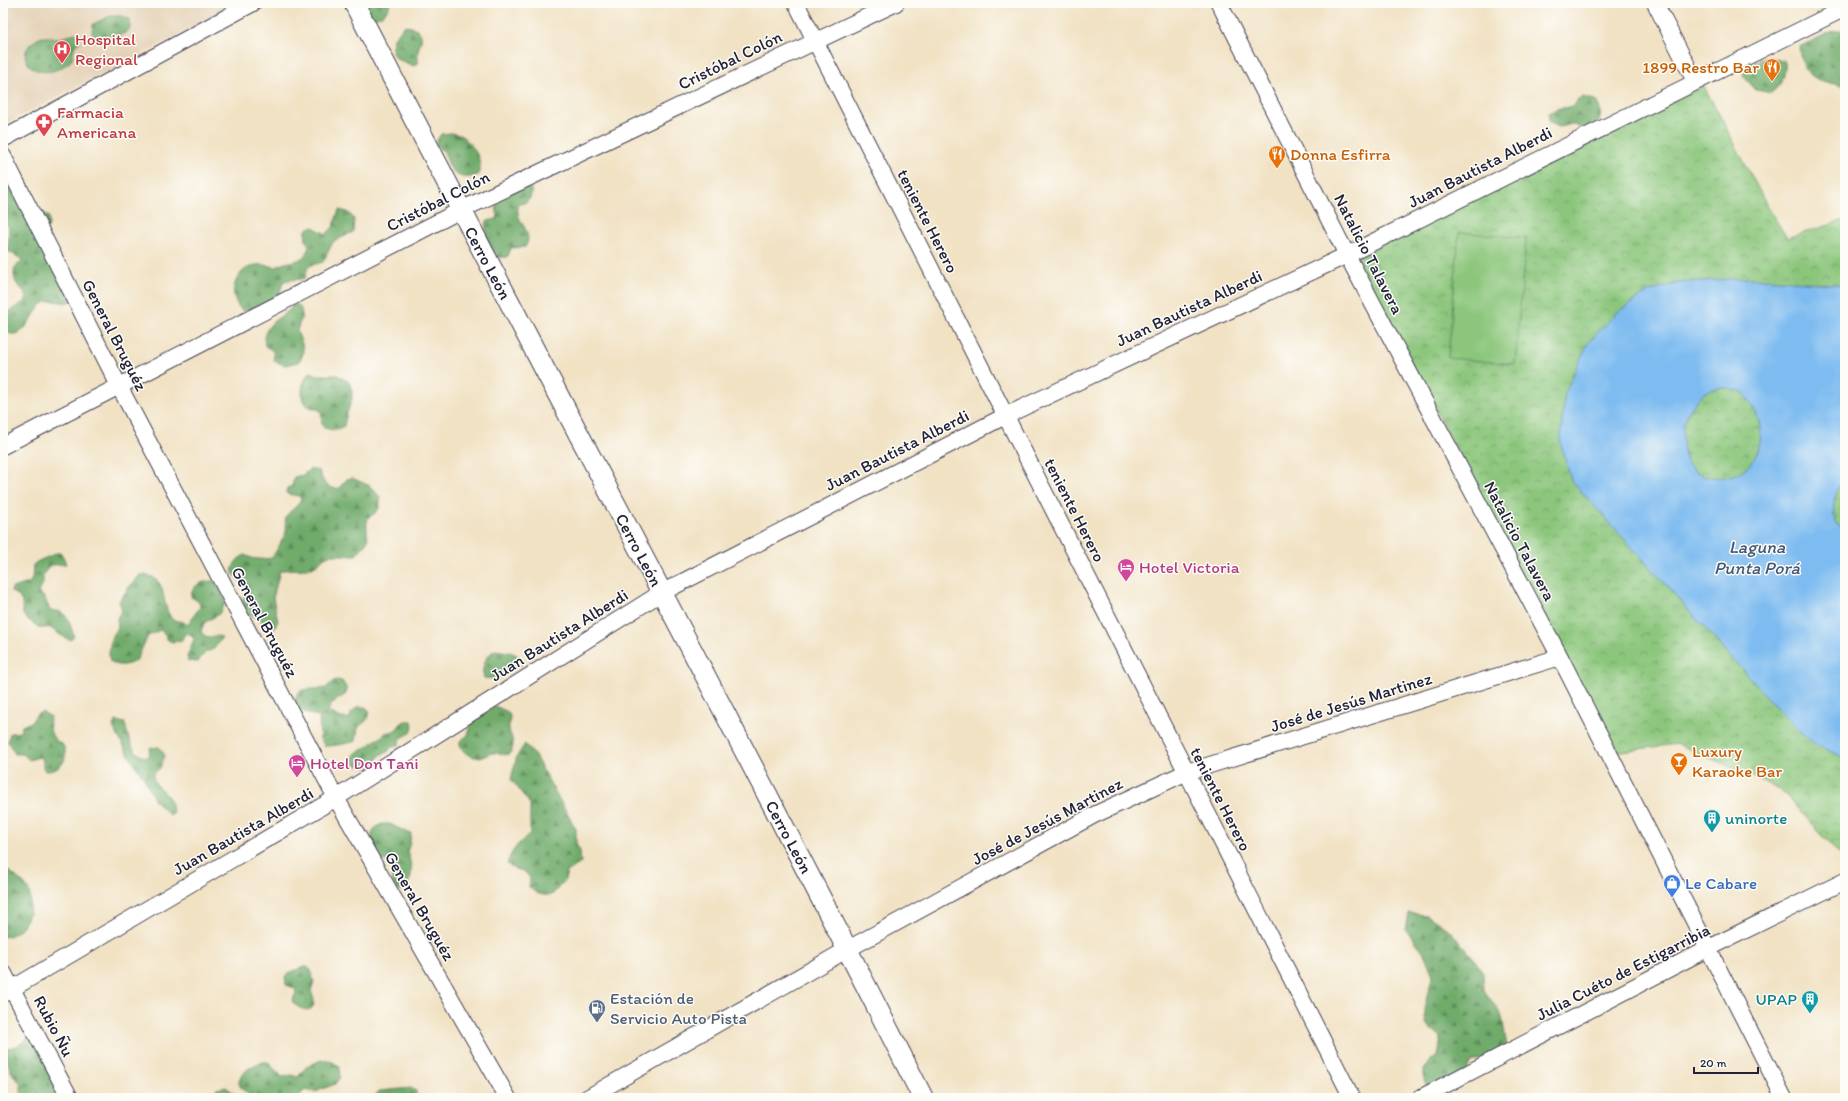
<svg xmlns="http://www.w3.org/2000/svg" width="1848" height="1101" font-family="Itim,sans-serif">
  <defs>
    <pattern id="forest-firs" width="22" height="20" patternUnits="userSpaceOnUse"><rect width="22" height="20" fill="#70ab6b"/><path d="M5 1l3.5 6h-7zM16 11l3.5 6h-7z" fill="#5c8b59"/></pattern>
    <pattern id="park-crowns" width="20" height="18" patternUnits="userSpaceOnUse"><rect width="20" height="18" fill="#8bc67b"/><path d="M2 6a3 3 0 1 1 6 0M12 15a3 3 0 1 1 6 0" fill="none" stroke="#71a066"/></pattern>
  </defs>
  <rect width="100%" height="100%" fill="#fdfcf7"/>
  <filter id="ink" filterUnits="userSpaceOnUse"><feTurbulence type="fractalNoise" baseFrequency=".025" numOctaves="2"/><feDisplacementMap in="SourceGraphic" scale="8" xChannelSelector="R" yChannelSelector="G"/><feConvolveMatrix kernelMatrix="1 2 1 2 8 2 1 2 1" color-interpolation-filters="sRGB"/></filter>
  <filter id="wash" filterUnits="userSpaceOnUse"><feTurbulence type="fractalNoise" baseFrequency=".012" numOctaves="4" result="noise"/><feDisplacementMap in="SourceGraphic" scale="16" xChannelSelector="R" yChannelSelector="G"/><feGaussianBlur stdDeviation="0.9" result="paint"/><feColorMatrix in="noise" values="0 0 0 0 0 0 0 0 0 0 0 0 0 0 0 0 0 1.4 0 .05"/><feComposite in="paint" operator="in"/></filter>
  <g filter="url(#wash)">
    <rect width="100%" height="100%" fill="#f1e2c4"/>
    <polygon fill="#e4d1b5" points="3,3 241,3 3,125"/>
    <g fill="url(#forest-firs)" stroke="#496653">
      <path d="M355,3H390C389,14 376,21 366,15C362,13 358,6 355,3Z"/>
      <polygon points="110,16 121,16 130,19 130,28 127,32 118,36 108,35 99,39 95,38 92,33 93,24"/>
      <path d="M405,25L417,29C425,38 420,41 418,51C417,55 419,60 418,64L414,66L397,59L392,53L393,39Z"/>
      <path d="M1845,29V86C1817,81 1802,78 1799,47L1830,32Z"/>
      <path d="M75,33L79,35L80,42C71,46 75,53 71,61C65,65 59,70 52,71C29,76 14,53 36,40C45,34 51,38 60,38C65,37 70,34 75,33Z"/>
      <path d="M1769,57L1785,62C1786,76 1782,84 1771,93L1756,90L1743,76L1746,65Z"/>
      <path d="M1582,97L1595,100C1601,108 1602,114 1598,123L1585,130L1572,124L1559,127L1549,122L1548,113L1557,109L1574,106L1578,99Z"/>
      <path d="M451,133C455,134 459,134 463,137C473,145 485,162 478,175C455,183 449,169 444,151L437,147L436,142L441,134Z"/>
      <path d="M3,173C31,176 27,184 33,209L42,211L49,217V225L45,234L63,262L72,273L73,278L72,301C63,305 52,298 44,303C34,310 26,334 15,334C11,335 7,332 3,332V316L26,300L24,291C15,284 12,278 15,267L22,260L18,257L8,251L9,228L7,224L3,223Z"/>
      <path d="M527,187L531,189C532,198 528,204 519,204C512,220 536,232 525,247L511,248L508,256C492,265 482,233 487,221L497,219L498,214C494,208 497,204 499,197Z"/>
      <path d="M339,210L348,212L354,219L353,232L333,242L323,262C310,266 308,263 305,278C297,281 290,278 283,282L278,300L246,313C226,301 232,273 252,266C259,263 269,266 277,267C287,258 305,267 309,245L306,241L305,232L308,228L313,227L326,234L333,227Z"/>
      <path d="M293,305H298L301,309L302,315L297,331C301,342 308,352 298,362L285,365L274,361L273,351L265,346L264,337C270,317 285,318 293,305Z"/>
      <path d="M310,372L319,375H338L349,382L352,391V400L347,413L344,426C336,430 329,432 322,425L321,411C317,408 310,408 306,405C298,397 303,378 310,372Z"/>
      <path d="M310,469L319,471C324,482 324,487 338,489L347,479L352,478L370,486L380,497C381,517 371,511 367,521C366,527 368,535 368,541L356,555H329C321,558 319,565 310,568C300,571 290,568 280,571L273,598L278,621L271,633L267,630L260,618L248,615L241,603C252,580 241,586 232,572C234,562 237,559 245,555C251,559 265,561 272,557C274,556 285,535 286,532C287,527 284,523 286,517C289,510 299,507 301,498C297,494 291,496 286,493L287,488L292,486L294,477L303,475Z"/>
      <path d="M56,553H60L63,556L66,564L52,565L48,567L43,575V584L38,592L45,598L50,611H59L65,615L68,618L74,636L71,640C61,637 60,634 52,629C48,626 44,629 40,628C38,627 27,619 25,617C18,611 29,599 11,592L12,588L29,583L32,579L33,565C39,559 48,558 56,553Z"/>
      <path d="M140,575C171,574 158,604 173,620L184,622L187,625L200,607L199,602L191,597C192,583 204,581 215,581L226,602L219,614L204,623L201,631C206,641 213,634 222,637L214,649L206,652L197,662L188,661L187,657L194,639L188,633L184,635L182,640L173,642L168,640L164,633L160,630L148,636L136,661C127,665 119,668 110,661L109,653L111,639L118,627L117,618L122,610L119,601L130,586Z"/>
      <path d="M495,650C505,652 523,651 521,665L512,668L498,679L484,678C480,668 486,655 495,650Z"/>
      <path d="M337,680L342,681L347,689L346,694L331,704L328,712L341,718H350L351,713L357,707H365L369,710C371,721 364,721 358,728L356,741C351,743 329,747 325,746L320,739L319,717L298,710C288,683 312,691 326,688L333,681Z"/>
      <path d="M495,706L508,712L510,716C510,720 509,723 509,726C508,734 516,740 512,750C507,759 501,752 493,753C489,753 486,756 482,757C472,759 459,752 460,741L468,735L471,722Z"/>
      <path d="M42,712L50,716C49,730 50,738 63,745C70,759 60,772 45,771L43,767V760L39,757L29,760L23,754H15L8,742L10,733L20,732L22,726L31,722L37,714Z"/>
      <path d="M116,721L125,723C127,734 134,761 149,756L150,748L159,747L164,754V758L160,768L153,774C154,792 172,789 173,813L169,815L155,801L143,776L134,764L114,729L113,725Z"/>
      <path d="M405,721H412C416,734 406,734 399,740V745L390,748L388,752L380,755L376,763L370,768C362,768 356,767 352,759C357,749 361,752 367,747C372,744 374,739 381,738C385,730 389,734 395,730C399,727 400,723 405,721Z"/>
      <path d="M525,744L535,756L576,829V844L580,851L581,863L567,872L565,880L552,895C542,896 536,894 529,887L530,878L524,871L515,869L507,864C511,851 519,842 530,834V804L511,779L517,756Z"/>
      <path d="M382,824H390L406,832L411,833L410,843L407,852C412,864 415,881 402,890H396C390,881 395,869 387,861L380,860C374,849 364,830 382,824Z"/>
      <path d="M3,867C8,870 26,884 28,889C36,907 25,936 3,937Z"/>
      <path d="M1409,913L1427,915L1450,931L1473,957L1483,973L1484,990L1502,1016L1507,1047L1485,1058L1472,1062L1466,1072L1427,1087L1424,1079V1070L1429,1062L1438,1055L1441,1038C1437,1034 1430,1030 1427,1025C1421,1015 1429,986 1433,975L1423,951L1406,930Z"/>
      <path d="M306,966L311,970L314,983L311,991C322,1014 301,1014 292,1001L296,993L295,988L286,985L285,976L288,973Z"/>
      <path d="M34,1034L75,1098H26L21,1093V1083C10,1075 6,1062 7,1048L17,1046Z"/>
      <path d="M321,1060L331,1061L339,1066L340,1077L335,1084L315,1092L305,1090L297,1098H251C249,1093 243,1091 240,1086C234,1075 258,1060 268,1062L282,1077L292,1075L298,1077L306,1067Z"/>
      <polygon points="226,1087 240,1098 208,1098 216,1089"/>
      <polygon points="411,1088 416,1091 417,1098 373,1098 379,1091"/>
    </g>
    <polygon fill="url(#park-crowns)" stroke="#56745b" points="1704,86 1768,207 1787,238 1845,220 1845,856 1842,857 1780,789 1678,744 1614,752 1356,257"/>
    <polygon fill="#8bc67b" stroke="#56745b" points="1459,232 1526,238 1515,364 1448,358"/>
    <path fill="#7dbbf0" stroke="#506e96" fill-rule="evenodd" d="M1751,278L1845,285V477C1834,495 1832,502 1835,523L1845,530V758L1814,744L1785,717L1571,480L1560,442L1565,392L1588,343L1615,314L1648,292L1678,283L1712,280ZM1718,388H1729L1743,392C1750,402 1759,415 1760,428C1762,439 1759,453 1751,463C1737,480 1704,484 1689,465C1682,456 1683,438 1683,427C1683,418 1698,396 1706,392C1709,390 1714,389 1718,388Z"/>
  </g>
  <g filter="url(#ink)">
    <g fill="none" stroke-linecap="round" stroke-linejoin="round">
      <g stroke="#413f50" stroke-width="18">
        <g id="minor">
          <polyline points="796,3 1352,1098"/>
          <polyline points="1219,3 1347,255 1560,657 1784,1098"/>
          <polyline points="1655,3 1695,81"/>
          <polyline points="3,139 253,3"/>
          <polyline points="3,156 119,386 336,798 508,1098"/>
          <polyline points="3,446 461,210 896,3"/>
          <polyline points="3,972 70,1098"/>
          <polyline points="3,994 336,798 661,593 1005,416 1347,255 1845,8"/>
          <polyline points="587,1098 848,949 1094,815 1187,772 1560,657"/>
          <polyline points="1420,1098 1707,949 1845,881"/>
        </g>
      </g>
      <g stroke="#413f50" stroke-width="22">
        <path id="tertiary" d="M354,3C542,369 738,731 923,1098"/>
      </g>
      <use href="#minor" stroke="#fff" stroke-width="16"/>
      <use href="#tertiary" stroke="#fff" stroke-width="20"/>
    </g>
  </g>
  <defs>
    <g id="hospital-pin" transform="scale(0.9)"><path d="M0 17L-7.5 6A9.5 9.5 0 1 1 7.5 6Z" fill="#e0444e" stroke="#fdfcf7"/><path d="M-5-5h3v3.5h4V-5h3V5h-3V1.5h-4V5h-3Z" fill="#fff"/></g>
    <g id="restaurant-pin" transform="scale(0.9)"><path d="M0 17L-7.5 6A9.5 9.5 0 1 1 7.5 6Z" fill="#e8710a" stroke="#fdfcf7"/><path d="M-5-6h1v4h1v-4h1v4h1v-4h1v5L-1.5 .5V6h-2V.5L-5-1ZM5-6V6H3V1.5H1.5Q1.5-4 5-6Z" fill="#fff"/></g>
    <g id="pharmacy-pin" transform="scale(0.9)"><path d="M0 17L-7.5 6A9.5 9.5 0 1 1 7.5 6Z" fill="#e0444e" stroke="#fdfcf7"/><path d="M-2-6h4v4h4v4h-4v4h-4v-4h-4v-4h4Z" fill="#fff"/></g>
    <g id="hotel-pin" transform="scale(0.9)"><path d="M0 17L-7.5 6A9.5 9.5 0 1 1 7.5 6Z" fill="#d1479c" stroke="#fdfcf7"/><path d="M-6-4.5h1.5V1H6V5H4.5V3h-9V5H-6ZM-4 0a1.8 1.8 0 1 1 3.6 0ZM.5 0V-2.5h3Q6-2.5 6 0Z" fill="#fff"/></g>
    <g id="bar-pin" transform="scale(0.9)"><path d="M0 17L-7.5 6A9.5 9.5 0 1 1 7.5 6Z" fill="#e8710a" stroke="#fdfcf7"/><path d="M-6-5H6L.8 .8V4.5H3.5V6h-7V4.5H-.8V.8Z" fill="#fff"/></g>
    <g id="building-pin" transform="scale(0.9)"><path d="M0 17L-7.5 6A9.5 9.5 0 1 1 7.5 6Z" fill="#0f9aa8" stroke="#fdfcf7"/><path d="M-4-6H4V6H1V3H-1V6H-4ZM-2.5-4.3h1.7v1.8h-1.7ZM.8-4.3h1.7v1.8H.8ZM-2.5-1h1.7V.8h-1.7ZM.8-1h1.7V.8H.8Z" fill="#fff"/></g>
    <g id="shop-pin" transform="scale(0.9)"><path d="M0 17L-7.5 6A9.5 9.5 0 1 1 7.5 6Z" fill="#3f7fe0" stroke="#fdfcf7"/><path d="M-5-2.5h2.3a2.7 3.5 0 0 1 5.4 0H5L5.5 6h-11ZM-1.5-2.5h3a1.5 2.3 0 0 0-3 0Z" fill="#fff"/></g>
    <g id="fuel-pin" transform="scale(0.9)"><path d="M0 17L-7.5 6A9.5 9.5 0 1 1 7.5 6Z" fill="#5c6f8a" stroke="#fdfcf7"/><path d="M-5.5-6h7V0h2V4h1.3V-2.5L3-4.5l.8-.8L6-3V5H2.5V1h-1V6h-7ZM-4.2-4.7v3.2H.2V-4.7Z" fill="#fff"/></g>
  </defs>
  <g fill-rule="evenodd">
    <use href="#hospital-pin" x="62" y="49"/>
    <use href="#restaurant-pin" x="1772" y="67"/>
    <use href="#pharmacy-pin" x="44" y="122"/>
    <use href="#restaurant-pin" x="1277" y="154"/>
    <use href="#hotel-pin" x="1126" y="567"/>
    <use href="#bar-pin" x="1679" y="761"/>
    <use href="#hotel-pin" x="297" y="763"/>
    <use href="#building-pin" x="1712" y="818"/>
    <use href="#shop-pin" x="1672" y="883"/>
    <use href="#building-pin" x="1810" y="999"/>
    <use href="#fuel-pin" x="597" y="1008"/>
  </g>
  <g text-anchor="middle" stroke-width="3" stroke-linejoin="round" paint-order="stroke">
    <g font-size="17" fill="#be3a42" stroke="#fdfcf7" text-anchor="start">
      <text x="75" y="45">Hospital<tspan x="75" dy="20">Regional</tspan></text>
      <text x="57" y="118">Farmacia<tspan x="57" dy="20">Americana</tspan></text>
    </g>
    <g font-size="17" fill="#22223b" stroke="#fdfcf7">
      <text transform="translate(730 60) rotate(-26)" y="6">Cristóbal Colón</text>
      <text transform="translate(1480 167) rotate(-27)" y="6">Juan Bautista Alberdi</text>
      <text transform="translate(438 201) rotate(-27)" y="6">Cristóbal Colón</text>
      <text transform="translate(928 221) rotate(63)" y="6">teniente Herero</text>
      <text transform="translate(1369 254) rotate(63)" y="6">Natalicio Talavera</text>
      <text transform="translate(488 263) rotate(62)" y="6">Cerro León</text>
      <text transform="translate(1189 308) rotate(-25)" y="6">Juan Bautista Alberdi</text>
      <text transform="translate(115 335) rotate(63)" y="6">General Bruguéz</text>
      <text transform="translate(897 450) rotate(-27)" y="6">Juan Bautista Alberdi</text>
      <text transform="translate(1075 510) rotate(63)" y="6">teniente Herero</text>
      <text transform="translate(1520 541) rotate(62)" y="6">Natalicio Talavera</text>
      <text transform="translate(639 550) rotate(62)" y="6">Cerro León</text>
      <text transform="translate(265 622) rotate(62)" y="6">General Bruguéz</text>
      <text transform="translate(559 635) rotate(-32)" y="6">Juan Bautista Alberdi</text>
      <text transform="translate(1351 702) rotate(-17)" y="6">José de Jesús Martinez</text>
      <text transform="translate(1221 799) rotate(63)" y="6">teniente Herero</text>
      <text transform="translate(1047 821) rotate(-28)" y="6">José de Jesús Martinez</text>
      <text transform="translate(243 831) rotate(-30)" y="6">Juan Bautista Alberdi</text>
      <text transform="translate(789 837) rotate(62)" y="6">Cerro León</text>
      <text transform="translate(420 906) rotate(60)" y="6">General Bruguéz</text>
      <text transform="translate(1623 972) rotate(-27)" y="6">Julia Cuéto de Estigarribia</text>
      <text transform="translate(54 1026) rotate(62)" y="6">Rubio Ñu</text>
    </g>
    <g font-size="17" fill="#c56008" stroke="#fdfcf7" text-anchor="start">
      <text x="1759" y="73" text-anchor="end">1899 Restro Bar</text>
      <text x="1290" y="160">Donna Esfirra</text>
      <text x="1692" y="757">Luxury<tspan x="1692" dy="20">Karaoke Bar</tspan></text>
    </g>
    <g font-size="17" fill="#b23c85" stroke="#fdfcf7" text-anchor="start">
      <text x="1139" y="573">Hotel Victoria</text>
      <text x="310" y="769">Hotel Don Tani</text>
    </g>
    <g font-size="17" fill="#0d838f" stroke="#fdfcf7" text-anchor="start">
      <text x="1725" y="824">uninorte</text>
      <text x="1797" y="1005" text-anchor="end">UPAP</text>
    </g>
    <g font-size="17" fill="#366cbe" stroke="#fdfcf7" text-anchor="start">
      <text x="1685" y="889">Le Cabare</text>
    </g>
    <g font-size="17" fill="#4e5e75" stroke="#fdfcf7" text-anchor="start">
      <text x="610" y="1004">Estación de<tspan x="610" dy="20">Servicio Auto Pista</tspan></text>
    </g>
    <g font-size="18" font-style="italic" fill="#42587a" stroke="#fdfcf7">
      <text x="1757" y="553">Laguna<tspan x="1757" dy="21">Punta Porá</tspan></text>
    </g>
  </g>
  <rect width="1848" height="1101" fill="none" stroke="#fdfcf7" stroke-width="16"/>
  <path d="M1694 1067v6h64v-6" fill="none" stroke="#22223b" stroke-width="2"/>
  <text x="1700" y="1067" font-size="12" fill="#22223b" stroke="#fdfcf7" stroke-width="3" paint-order="stroke">20 m</text>
</svg>
